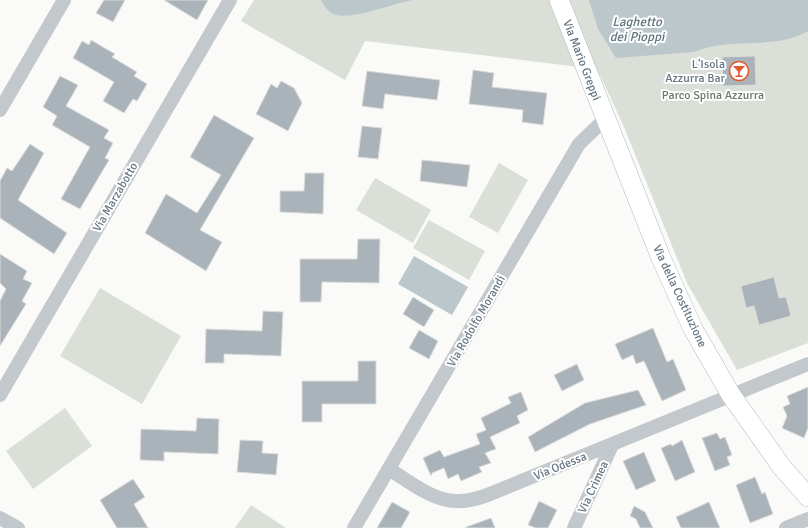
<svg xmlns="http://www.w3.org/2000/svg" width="808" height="528" font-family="Signika,sans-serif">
  <rect width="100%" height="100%" fill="#fafaf8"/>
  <g fill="#dadfd7">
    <polygon points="254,0 808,0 808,343 737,370 687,283 624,127 600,75 571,66 365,41 345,80 241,21"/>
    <polygon points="499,163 528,180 498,233 469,217"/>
    <polygon points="375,178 431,210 413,243 356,210"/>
    <polygon points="429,220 485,251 469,280 413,248"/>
    <polygon points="100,288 181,336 142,404 60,356"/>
    <polygon points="65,408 92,446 33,489 6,451"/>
    <polygon points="251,505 286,528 235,528"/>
  </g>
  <g fill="#bbc7cb">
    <path d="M321,0H412C392,4 350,21 333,14C328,11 323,5 321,0Z"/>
    <path d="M589,0H808V31C774,51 730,36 694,52L616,58L598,29Z"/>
    <polygon points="414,256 468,287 452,315 398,284"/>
  </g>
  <g fill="#aab3b9" stroke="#dcdcda">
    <polygon points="104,0 125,0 113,22 96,13"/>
    <polygon points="164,0 208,0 197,20"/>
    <polygon points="91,40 115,54 112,57 137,72 134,76 147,84 137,101 133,99 124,113 103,101 114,82 73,58 82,41 89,45"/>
    <polygon points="755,56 756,85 723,86 722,57"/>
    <polygon points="473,70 494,73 492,87 547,93 543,125 522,122 523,110 469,104"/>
    <polygon points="367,71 440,80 437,100 385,94 383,109 362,106"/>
    <polygon points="60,76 78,85 66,106 109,130 104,138 113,143 105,158 109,160 80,209 61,199 90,147 52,125 57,116 43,107"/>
    <polygon points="281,81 294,88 302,103 288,131 256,114 271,84 277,88"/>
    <polygon points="214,115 254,138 200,230 222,242 206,271 145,233 166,194 197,213 221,175 190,157"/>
    <polygon points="362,126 382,128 378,159 358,157"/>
    <polygon points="30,144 44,153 18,200 67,233 54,254 0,218 0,181 7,168 12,171"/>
    <polygon points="422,160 470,165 467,187 420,181"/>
    <polygon points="305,173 324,173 323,214 280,212 280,191 304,191"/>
    <polygon points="358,239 380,239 379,283 322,282 321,302 300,302 300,259 357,259"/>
    <polygon points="0,254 27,271 23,279 32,283 22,301 26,304 0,346 0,301 6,289 0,283"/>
    <polygon points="774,277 779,298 786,297 791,316 759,325 754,306 746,308 741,286"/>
    <polygon points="413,297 434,310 424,327 403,314"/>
    <polygon points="263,311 283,312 281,356 224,354 224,363 205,363 206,329 262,331"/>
    <polygon points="653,328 667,362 673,359 686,390 662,401 644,361 636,364 633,355 622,360 615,344"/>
    <polygon points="419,330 438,341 429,359 409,348"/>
    <polygon points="358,361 376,361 376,404 322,404 322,422 302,422 302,381 358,381"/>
    <polygon points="577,364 584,380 562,391 554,375"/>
    <polygon points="808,387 808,428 804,438 782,428 787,416 783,407 790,404 787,396"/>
    <polygon points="638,390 646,405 590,424 535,452 528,437 585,403"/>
    <polygon points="521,392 528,410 517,416 520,423 490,437 496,449 485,453 491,463 479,467 482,472 461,481 458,474 448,479 444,468 432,473 431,476 423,458 440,450 444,457 480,444 476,434 486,430 481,418 511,403 508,397"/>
    <polygon points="197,418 219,419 218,454 164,452 164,461 140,460 141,429 196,431"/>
    <polygon points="717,433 720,439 725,437 732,455 727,457 730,465 715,471 702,438"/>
    <polygon points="240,440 263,441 262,453 278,454 276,475 237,472"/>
    <polygon points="682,440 695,472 675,481 661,448 671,444 672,446"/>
    <polygon points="644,452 656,481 636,490 623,461"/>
    <polygon points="755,477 762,494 765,492 773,514 750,523 736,485"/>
    <polygon points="133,479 145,497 134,504 148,528 117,528 100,500"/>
    <polygon points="539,501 557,510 548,528 536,528 528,525"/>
    <polygon points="392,502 410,512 401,528 377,528"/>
    <polygon points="709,502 720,528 681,528 676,517"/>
    <polygon points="634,506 645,512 653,528 640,528 636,519 630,516"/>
    <polygon points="491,518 495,528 466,528 466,527"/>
  </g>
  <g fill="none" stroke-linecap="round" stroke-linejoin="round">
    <g stroke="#b3babf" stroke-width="20">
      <polyline id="secondary" points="559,0 661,258 693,329 731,395 781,466 808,497"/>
    </g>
    <g stroke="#c3c8cc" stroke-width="14">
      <polyline points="0,110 64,0"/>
      <polyline points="0,395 230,0"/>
      <path d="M389,469C408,481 433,501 456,501C470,502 483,497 495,492L808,364"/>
      <polyline points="0,518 18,528"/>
      <polyline points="354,528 579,144 605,119"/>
      <polyline points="574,528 612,445"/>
      <polyline points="786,528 808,519"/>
    </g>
    <use href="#secondary" stroke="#fff" stroke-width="19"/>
  </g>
  <defs>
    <g id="bar-ring" transform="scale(1)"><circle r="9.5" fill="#fff" stroke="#e4572e" stroke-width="1.5"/><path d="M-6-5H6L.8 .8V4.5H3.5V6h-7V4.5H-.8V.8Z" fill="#e4572e"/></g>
  </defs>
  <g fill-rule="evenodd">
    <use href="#bar-ring" x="739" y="71"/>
  </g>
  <g text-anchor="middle" stroke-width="4" stroke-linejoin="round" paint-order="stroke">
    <g font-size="12" fill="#657683" stroke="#fff">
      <text transform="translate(582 60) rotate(69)" y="4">Via Mario Greppi</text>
      <text transform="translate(115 197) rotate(-60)" y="4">Via Marzabotto</text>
      <text transform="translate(680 296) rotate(65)" y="4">Via della Costituzione</text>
      <text transform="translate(476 321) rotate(-60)" y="4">Via Rodolfo Morandi</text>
      <text transform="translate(560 466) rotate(-22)" y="4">Via Odessa</text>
      <text transform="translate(593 487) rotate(-65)" y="4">Via Crimea</text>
    </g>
    <g font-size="12" fill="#657683" stroke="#fff" text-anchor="end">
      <text x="725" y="68">L'Isola<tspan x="725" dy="14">Azzurra Bar</tspan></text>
    </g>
    <g font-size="12" fill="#687a64" stroke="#fff">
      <text x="713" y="99">Parco Spina Azzurra</text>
    </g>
    <g font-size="13" font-style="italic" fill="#60757c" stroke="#fff">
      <text x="637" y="26">Laghetto<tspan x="637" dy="15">dei Pioppi</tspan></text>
    </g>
  </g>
</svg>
